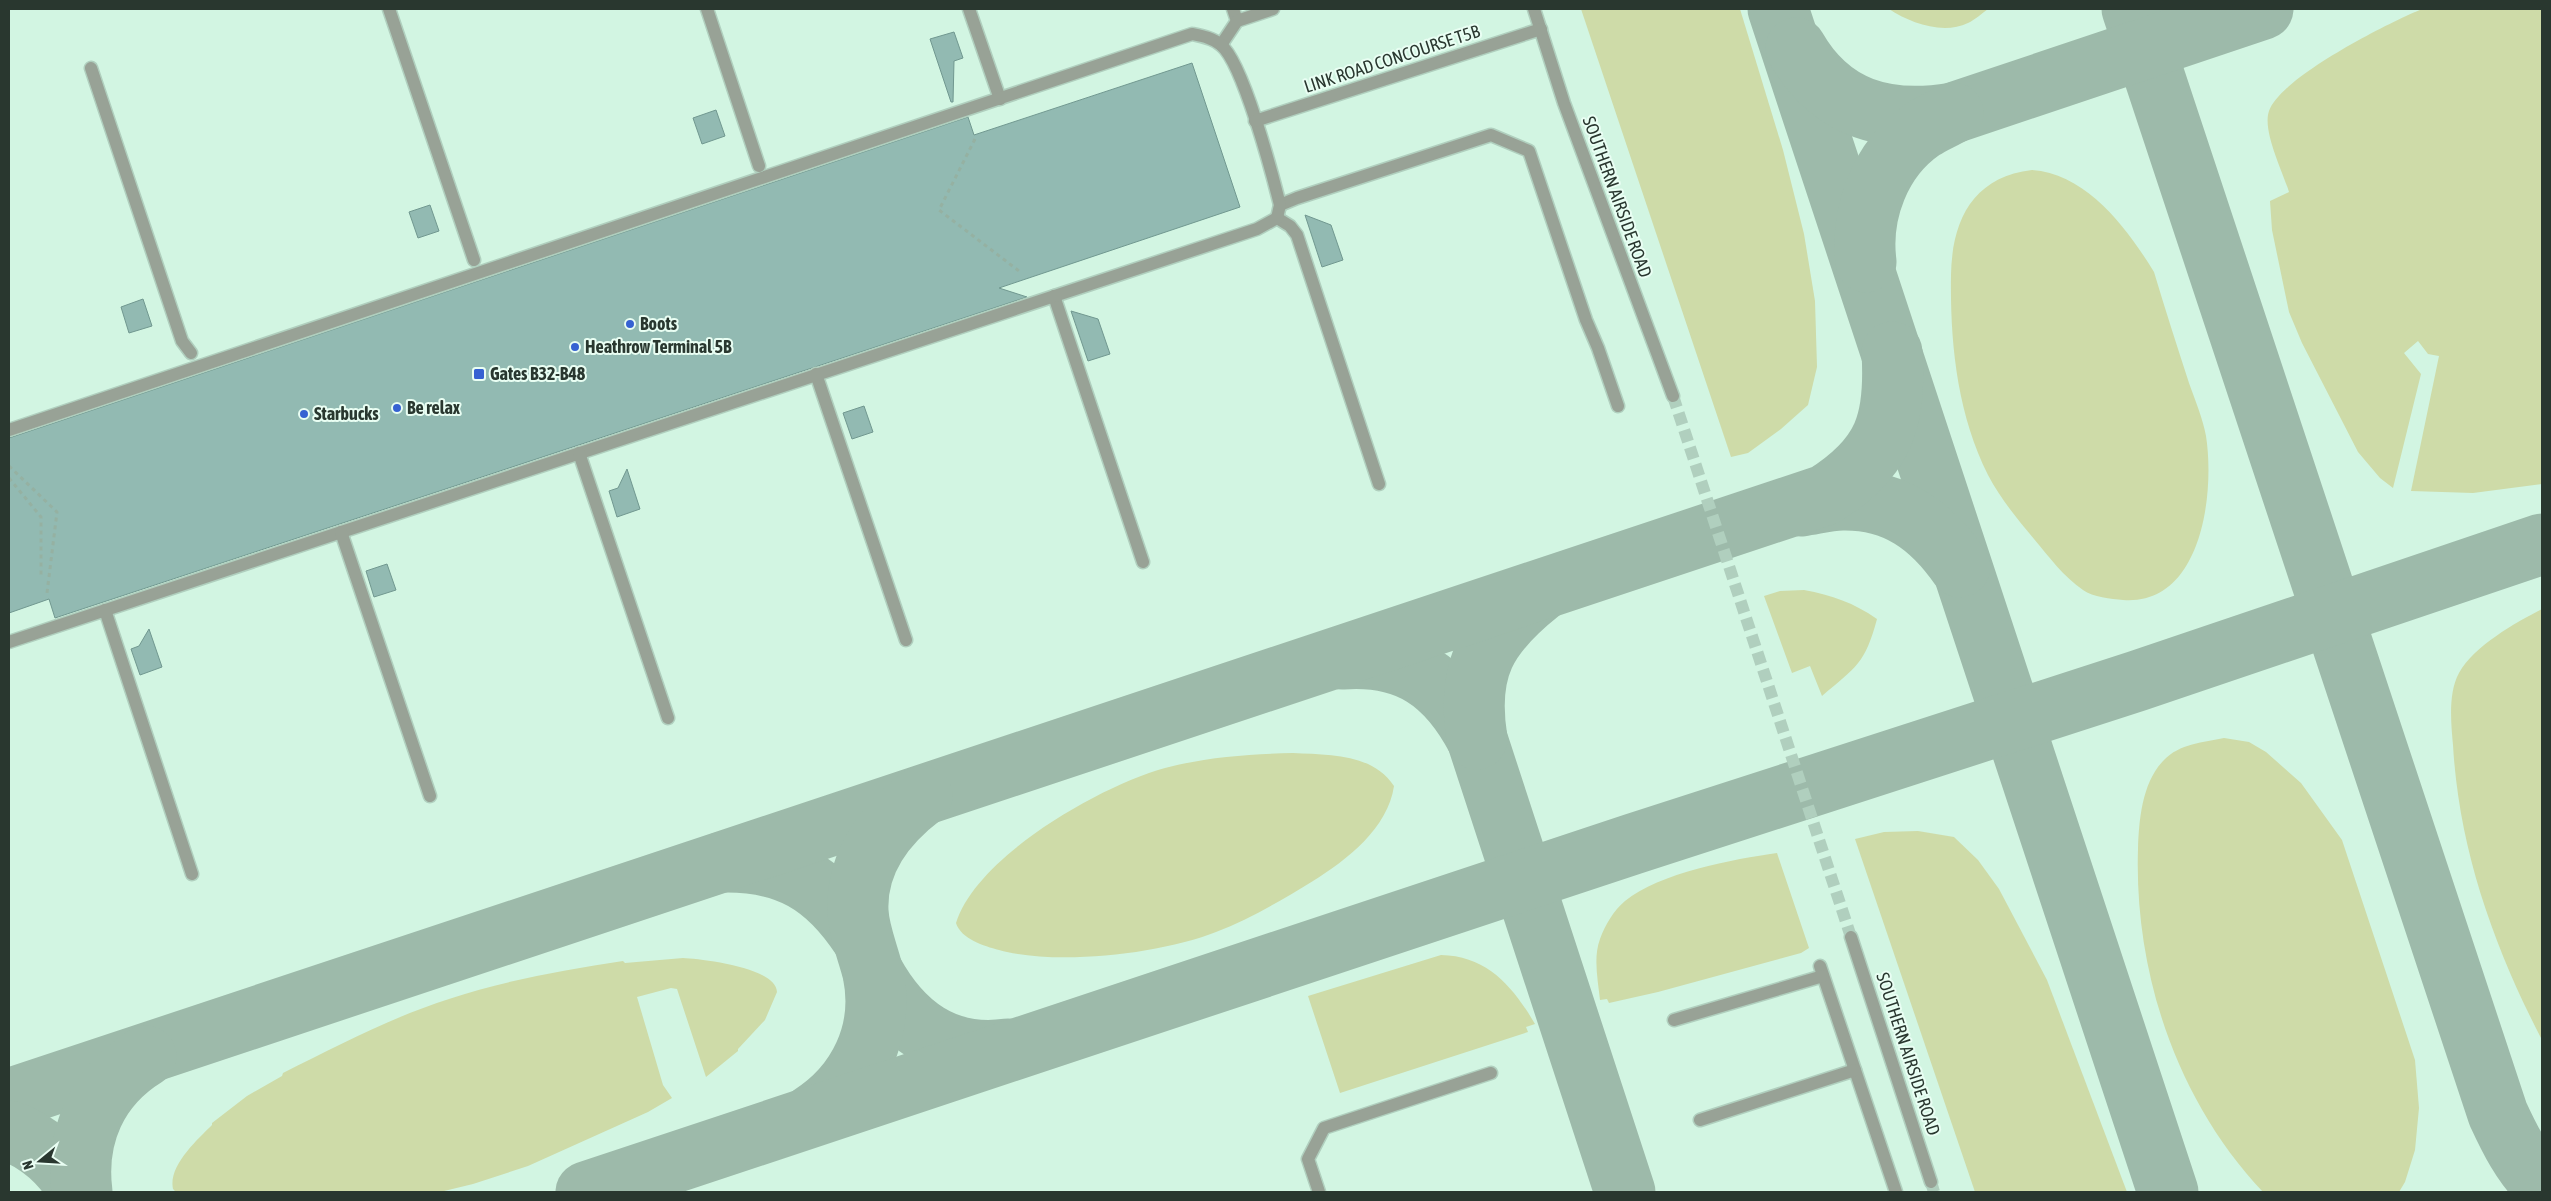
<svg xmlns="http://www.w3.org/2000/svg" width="2551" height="1201" font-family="'Asap Condensed',sans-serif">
  <rect width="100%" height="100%" fill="#d2f5e2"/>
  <g fill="#cedba8">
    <polygon points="1581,9 1740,9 1783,150 1804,234 1815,301 1817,367 1808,405 1781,429 1748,453 1731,457"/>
    <path d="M1889,9H1988C1982,13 1975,20 1968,23C1943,35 1910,23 1889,9Z"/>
    <path d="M2422,9H2542V484L2473,493L2411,491L2439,356L2428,354L2418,341L2404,353L2421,374L2393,488L2380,478L2358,452L2302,343L2289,312L2272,230L2270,201L2289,192C2283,172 2262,131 2269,111C2281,77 2388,23 2422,9Z"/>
    <path d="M2032,170C2087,174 2127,228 2154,272C2165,309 2177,346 2189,383C2195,400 2203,419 2206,436C2215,493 2202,606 2123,600C2111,599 2093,597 2083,590C2064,577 2049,557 2034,539C2018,520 2000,498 1988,475C1957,413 1950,343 1951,275C1952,220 1973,177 2032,170Z"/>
    <path d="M1804,590C1832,595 1854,603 1877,619C1865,664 1856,667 1822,696L1810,666L1792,673L1764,596L1780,591Z"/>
    <path d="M2542,609V1040C2494,947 2459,850 2453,745C2451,723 2448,693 2459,673C2474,646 2515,623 2542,609Z"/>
    <path d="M2224,738L2249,742L2266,752L2301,783L2342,840L2415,1060L2419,1108L2415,1150L2405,1182L2399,1192H2263C2177,1101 2134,973 2138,849C2139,820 2142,782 2164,760C2179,744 2204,742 2224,738Z"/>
    <path d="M1293,753C1329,755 1372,753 1394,786C1388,828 1347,860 1313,881C1282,900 1250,919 1216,932C1160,954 1057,966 999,950C984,946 961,939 956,923C977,856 1100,786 1165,768C1206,757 1250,754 1293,753Z"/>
    <polygon points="1918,831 1954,837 1978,860 1999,889 2047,980 2127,1192 1975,1192 1855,839 1884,832"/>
    <path d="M1777,853L1809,948L1801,953L1658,992L1609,1003L1607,999L1600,1000C1598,980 1593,958 1600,939C1605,925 1614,910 1625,901C1659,873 1734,859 1777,853Z"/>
    <path d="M1441,955C1488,956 1513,987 1535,1024L1526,1027L1528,1032L1340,1093L1308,996Z"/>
    <path d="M683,958C701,959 776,967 777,992L765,1020L738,1049V1051L706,1077L677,989L671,988L637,997L663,1085L672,1098L648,1112L528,1166L473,1184L440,1192H176L173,1189C168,1166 197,1140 212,1125V1123L247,1096L282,1076L283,1073C337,1046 392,1017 449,999C506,980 565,970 623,961L625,963Z"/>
  </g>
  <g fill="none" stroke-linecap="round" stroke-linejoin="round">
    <g stroke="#9dbaaa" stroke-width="61">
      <polyline points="1778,9 2168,1192"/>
      <path d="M2132,9L2498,1114C2510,1140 2522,1164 2542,1184"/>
      <path d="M1796,48C1831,109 1886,124 1953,113L2263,9"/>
      <path d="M1866,262C1860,213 1880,159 1922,130C1932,123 1943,119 1953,113"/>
      <path d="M1801,506C1815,504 1829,500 1843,500C1895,499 1931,525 1960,567"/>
      <path d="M1342,659C1408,654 1447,682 1477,739L1625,1192"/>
      <path d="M1477,739C1466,669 1486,635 1540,592"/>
      <path d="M723,862C787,861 826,884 861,937"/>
      <path d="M873,972C902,1025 945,1058 1008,1049"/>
      <path d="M9,1099L1825,495C1885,457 1896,421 1892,352"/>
      <path d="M810,1116C859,1085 885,1031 873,973C868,952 859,933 858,911C856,862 885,824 922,796"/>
      <path d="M9,1131C39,1141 64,1165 79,1192"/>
      <path d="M82,1192C75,1136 97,1086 146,1056"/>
      <polyline points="586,1192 1633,844 2137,681 2542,544"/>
    </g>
  </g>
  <g fill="#92bab2" stroke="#719890">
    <polygon points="954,32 963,58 954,61 953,102 951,102 930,39"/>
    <polygon points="1192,63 1240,207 999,288 1027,297 55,618 49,599 9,613 9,438 968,117 974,135"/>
    <polygon points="716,110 725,136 702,144 693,118"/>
    <polygon points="430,205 439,231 418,238 409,212"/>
    <polygon points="1305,215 1331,225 1343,260 1322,267"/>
    <polygon points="143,299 152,326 129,333 121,307"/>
    <polygon points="1071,311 1098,319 1110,354 1088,361"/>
    <polygon points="864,406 873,432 852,439 843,413"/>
    <polygon points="627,469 640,509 617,517 609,491 618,488"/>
    <polygon points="387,564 396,590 374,597 366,571"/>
    <polygon points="149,629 162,667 140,675 131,649 139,646"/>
  </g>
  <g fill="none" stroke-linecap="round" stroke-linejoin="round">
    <g stroke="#b0cfbe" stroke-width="12" stroke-dasharray="12 6" stroke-linecap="butt">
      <polyline points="1673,396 1851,937"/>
      <polyline points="1931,1182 1934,1192"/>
    </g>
    <g stroke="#b0cfbe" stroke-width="15">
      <g id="lane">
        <polyline points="389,9 474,260"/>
        <polyline points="707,9 759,166"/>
        <polyline points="969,9 1000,99"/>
        <polyline points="1233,9 1237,21"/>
        <polyline points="1221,45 1237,21 1273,9"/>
        <polyline points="91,68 182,341 191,353"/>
        <polyline points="1280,205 1297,198 1491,135 1529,151 1586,320 1598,348 1618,406"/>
        <polyline points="1277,218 1290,226 1297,235 1379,484"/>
        <polyline points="1054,296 1143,562"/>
        <polyline points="816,374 906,640"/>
        <path d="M9,430L1192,34C1202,36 1213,38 1221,45C1243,63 1272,173 1280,205L1277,218L1257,229L9,642"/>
        <polyline points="579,453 668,718"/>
        <polyline points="341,532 430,796"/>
        <polyline points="105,610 192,874"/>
        <polyline points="1820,966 1896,1192"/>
        <polyline points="1674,1020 1823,976"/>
        <polyline points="1700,1120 1855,1070"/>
        <polyline points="1319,1192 1308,1159 1324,1128 1491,1073"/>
      </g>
    </g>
    <g stroke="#b0cfbe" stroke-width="15">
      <g id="street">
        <polyline points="1534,9 1564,103 1673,396"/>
        <polyline points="1255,121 1541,29"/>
        <polyline points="1851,937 1931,1182"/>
      </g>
    </g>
    <g stroke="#95b1a2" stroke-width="3" stroke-dasharray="4 4" stroke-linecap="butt">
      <polyline points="975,139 939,210 1019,271"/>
      <polyline points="9,466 57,512 47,593"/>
      <polyline points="9,478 41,517 41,577"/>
    </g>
    <use href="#lane" stroke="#98a296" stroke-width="12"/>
    <use href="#street" stroke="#98a296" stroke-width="12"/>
  </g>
  <g fill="#3662d2" stroke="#e9fef3" stroke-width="2">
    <circle cx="630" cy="324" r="5"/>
    <circle cx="575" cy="347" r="5"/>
    <rect x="473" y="368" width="12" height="12" rx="2.5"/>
    <circle cx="397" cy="408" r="5"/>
    <circle cx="304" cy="414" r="5"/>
  </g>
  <g text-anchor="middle" stroke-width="4" stroke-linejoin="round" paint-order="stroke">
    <g font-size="18" fill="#29372f" stroke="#e9fef3">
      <text transform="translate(1392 59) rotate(-18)" y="6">LINK ROAD CONCOURSE T5B</text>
      <text transform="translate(1617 197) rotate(70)" y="6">SOUTHERN AIRSIDE ROAD</text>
      <text transform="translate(1908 1054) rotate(72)" y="6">SOUTHERN AIRSIDE ROAD</text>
    </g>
    <g font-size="18" font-weight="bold" fill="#29372f" stroke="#e9fef3" text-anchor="start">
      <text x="640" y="330">Boots</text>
      <text x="585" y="353">Heathrow Terminal 5B</text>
      <text x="490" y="380">Gates B32-B48</text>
      <text x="407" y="414">Be relax</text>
      <text x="314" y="420">Starbucks</text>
    </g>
  </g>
  <rect width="2551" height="1201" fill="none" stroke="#29372f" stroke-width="20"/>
  <g transform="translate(40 1161) rotate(252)" stroke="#e9fef3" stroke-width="4" paint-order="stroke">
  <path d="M0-4L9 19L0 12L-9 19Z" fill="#29372f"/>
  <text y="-8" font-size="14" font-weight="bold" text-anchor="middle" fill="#29372f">N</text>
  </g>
</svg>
